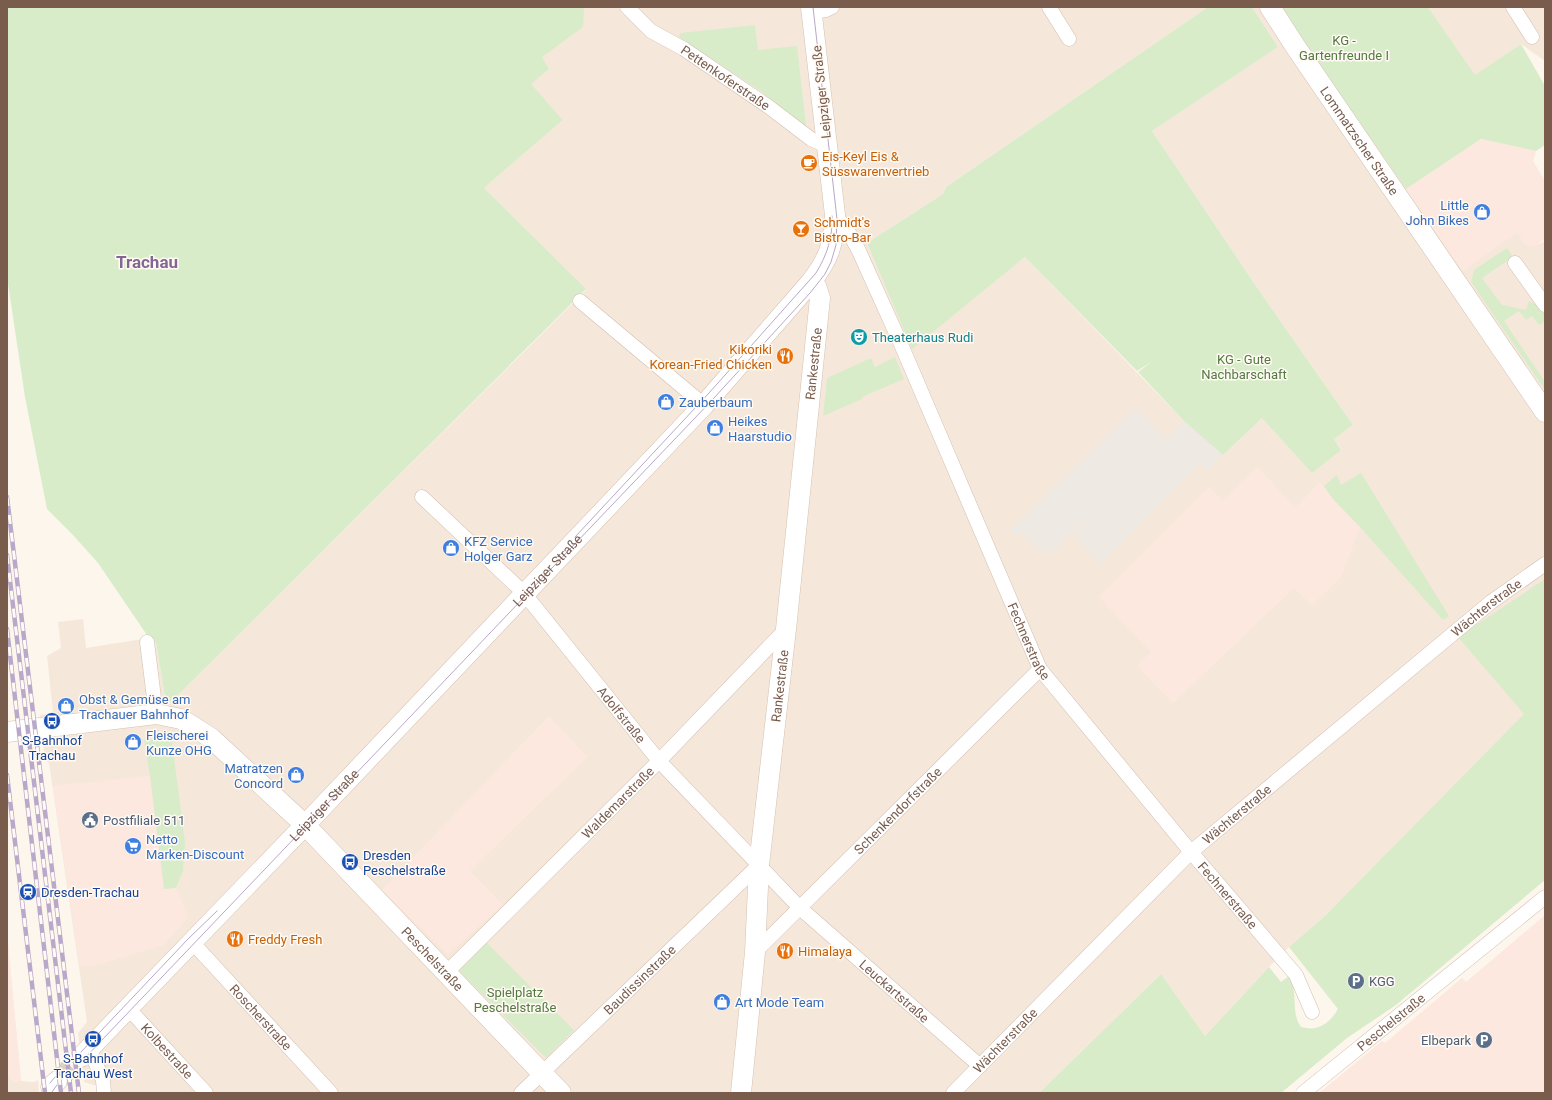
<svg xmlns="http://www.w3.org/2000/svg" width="1552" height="1100" font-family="Roboto,sans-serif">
  <rect width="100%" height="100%" fill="#fdf6ec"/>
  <g fill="#f5e8da">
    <polygon points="505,7 1208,7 946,187 943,194 867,243 912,348 1025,257 1184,421 1223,455 1262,418 1341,449 1334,439 1353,425 1258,289 1152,131 1278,47 1252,7 1282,7 1289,21 1463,270 1517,232 1534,246 1545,241 1545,738 1326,915 1289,947 1269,967 1205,1036 1161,974 1039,1093 98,1093 97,1086 84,1082 78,1033 87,1022 49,763 45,760 40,715 53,713 47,656 61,648 58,622 83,619 86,648 149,638 156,642 165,696 171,702 586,290 484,188 563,120 530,84 549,69"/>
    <polygon points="1428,7 1545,7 1545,61 1521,44 1475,76"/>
    <polygon points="7,934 21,1081 35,1082 38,1080 39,1093 7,1093"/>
  </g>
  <g fill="#fde8e0">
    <polygon points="1481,139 1536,151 1533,161 1545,181 1545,239 1534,247 1525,245 1517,232 1463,271 1406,189"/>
    <polygon points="1258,467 1295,508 1320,482 1333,499 1360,527 1341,577 1312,605 1294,588 1173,703 1137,666 1151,652 1099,597 1209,487 1223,501"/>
    <polygon points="549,716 587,757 470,871 503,905 448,954 382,890"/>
    <polygon points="150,776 164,889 176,888 188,918 163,945 104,963 80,967 53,786"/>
    <polygon points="1545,915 1545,1093 1319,1093 1382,1041 1385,1043 1462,978 1466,982"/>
    <polygon points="7,943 8,943 21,1081 13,1082 7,1074"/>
  </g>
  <polygon fill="#efe9e4" points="1136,407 1166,439 1184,421 1224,453 1209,471 1201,463 1101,564 1073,534 1127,478 1050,554 1044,548 1039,552 1021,532 1016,536 1010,530"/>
  <g fill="#d8ecc9">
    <polygon points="7,7 584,8 583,27 542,57 549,69 531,84 563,120 484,188 586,289 171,702 165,697 156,642 149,638 98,563 73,535 47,509 25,397 7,277"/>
    <polygon points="1208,7 1252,7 1278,47 1152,131 1258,289 1353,425 1334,439 1341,450 1312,473 1262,418 1223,455 1184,421 1138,372 1153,361 1137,371 1025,257 912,349 867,243 943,194 946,187"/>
    <polygon points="1282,7 1428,7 1475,75 1521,44 1545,86 1545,145 1536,151 1481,139 1406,189 1289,21"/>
    <polygon points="755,25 758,50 797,46 806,126 801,126 762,92 679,37 680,33"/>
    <polygon points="1507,248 1513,257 1482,278 1502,305 1526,310 1529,301 1539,306 1545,313 1545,321 1539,325 1532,316 1526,320 1519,311 1504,321 1545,382 1545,390 1471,282 1474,270"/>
    <polygon points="895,357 904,379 862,397 862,399 823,416 827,378 871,358 875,367"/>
    <polygon points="1361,473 1449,616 1443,620 1360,527 1333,499 1324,486 1337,475 1341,485"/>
    <path d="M1545,579V880L1396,1005L1347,1038L1281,1093H1039L1161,974L1205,1036L1269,967L1281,982L1289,976C1299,992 1290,1012 1301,1027C1318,1032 1330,1023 1338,1009L1289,947L1326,915L1524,714L1458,637Z"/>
    <polygon points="144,739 172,742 185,843 183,871 176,888 164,889 150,776"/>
    <polygon points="485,941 574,1030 546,1058 457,969"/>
  </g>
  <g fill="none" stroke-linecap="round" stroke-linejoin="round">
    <polyline stroke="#dcd0c4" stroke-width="20" stroke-dasharray="20 10" stroke-linecap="butt" points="57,1081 81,1057"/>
    <g stroke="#d1beb0" stroke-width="15">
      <g id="street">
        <path id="s1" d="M627,7L651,31L684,49L769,107L811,139L827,146"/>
        <polyline points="1049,7 1069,39"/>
        <polyline points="1513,7 1532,37"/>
        <polyline points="811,12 826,10 832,7"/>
        <path id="s2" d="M835,215L848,231L858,249L900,342L1040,669L1191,852L1296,975L1312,1012"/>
        <polyline points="1515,263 1545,305"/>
        <polyline points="580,301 704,405"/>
        <path id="s3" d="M422,497L523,592L659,761L800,908L980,1066"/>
        <polyline points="147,642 156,714"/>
        <path id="s4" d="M192,942L331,1093"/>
        <path id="s5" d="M755,952L1040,669"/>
        <path id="s6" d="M446,973L659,761L786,629"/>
        <path id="s7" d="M128,1008L206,1093"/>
        <polyline points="89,1048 103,1080 104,1093"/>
        <path id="s8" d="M521,1093L759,865"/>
        <path id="s9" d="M953,1093L1191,852L1491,602L1545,564"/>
        <path id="s10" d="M1303,1093L1545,897"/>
      </g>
    </g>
    <g stroke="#d6c0b0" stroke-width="21">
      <g id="secondary">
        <path id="s11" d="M1270,7L1295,46L1545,412"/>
        <path id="s12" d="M7,732L156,714L181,719L211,738L305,825L561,1093"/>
        <path id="s13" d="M81,1057L305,825L704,405L811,282C830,257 833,245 835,215L811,7"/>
        <polyline points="51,1087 57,1081"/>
        <path id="s14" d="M741,1093L755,952L759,865L786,629L820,298L816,286L811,282"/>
      </g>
    </g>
    <use href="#street" stroke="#fff" stroke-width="14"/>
    <use href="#secondary" stroke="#fff" stroke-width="20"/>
    <g stroke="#b9a8c9" stroke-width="1">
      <path d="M575,537L709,393L816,273C827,255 833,237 832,216"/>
      <polyline points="81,1052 188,939 217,911"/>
      <polyline points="82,1061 714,398 810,293 825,274 831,262 836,245 837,219 813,7"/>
      <polyline points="50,1083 56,1076"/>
      <polyline points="52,1092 57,1085"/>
    </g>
    <g stroke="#b9a8c9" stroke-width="4.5">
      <g id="rail">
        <polyline points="7,497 79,1093"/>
        <polyline points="7,555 71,1093"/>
        <polyline points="7,629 61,1093"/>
        <polyline points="7,775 45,1093"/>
      </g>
    </g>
    <use href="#rail" stroke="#fffaf3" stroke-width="3" stroke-dasharray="9" stroke-linecap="butt"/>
  </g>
  <defs>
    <g id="cafe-disc" transform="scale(0.9)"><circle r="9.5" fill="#e8710a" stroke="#fffaf3"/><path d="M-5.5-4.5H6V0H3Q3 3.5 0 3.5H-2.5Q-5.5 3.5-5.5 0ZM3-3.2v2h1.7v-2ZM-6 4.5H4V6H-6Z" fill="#fff"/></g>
    <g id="shop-disc" transform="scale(0.9)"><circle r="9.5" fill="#3f7fe0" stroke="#fffaf3"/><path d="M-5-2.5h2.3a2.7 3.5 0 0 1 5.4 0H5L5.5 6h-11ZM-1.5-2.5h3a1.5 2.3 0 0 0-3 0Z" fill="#fff"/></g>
    <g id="bar-disc" transform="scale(0.9)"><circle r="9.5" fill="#e8710a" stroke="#fffaf3"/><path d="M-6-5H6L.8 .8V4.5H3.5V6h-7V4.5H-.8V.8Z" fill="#fff"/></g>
    <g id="theatre-disc" transform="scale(0.9)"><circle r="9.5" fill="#0f9aa8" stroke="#fffaf3"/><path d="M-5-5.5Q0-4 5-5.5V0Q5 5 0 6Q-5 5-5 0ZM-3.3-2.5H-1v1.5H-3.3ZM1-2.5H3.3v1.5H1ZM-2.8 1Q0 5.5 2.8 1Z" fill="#fff"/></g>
    <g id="restaurant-disc" transform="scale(0.9)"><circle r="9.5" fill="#e8710a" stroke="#fffaf3"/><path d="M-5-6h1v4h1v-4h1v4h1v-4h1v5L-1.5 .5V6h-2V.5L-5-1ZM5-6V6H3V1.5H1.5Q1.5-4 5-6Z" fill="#fff"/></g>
    <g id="bus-disc" transform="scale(0.9)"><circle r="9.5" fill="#1a4fb4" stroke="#fffaf3"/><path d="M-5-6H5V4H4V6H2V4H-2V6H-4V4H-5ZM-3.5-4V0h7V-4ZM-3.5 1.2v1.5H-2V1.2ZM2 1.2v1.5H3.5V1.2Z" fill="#fff"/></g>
    <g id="civic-disc" transform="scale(0.9)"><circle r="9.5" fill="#5c6f8a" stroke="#fffaf3"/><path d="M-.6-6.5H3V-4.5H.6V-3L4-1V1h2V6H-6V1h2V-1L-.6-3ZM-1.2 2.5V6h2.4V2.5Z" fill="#fff"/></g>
    <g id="supermarket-disc" transform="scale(0.9)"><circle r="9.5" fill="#3f7fe0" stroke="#fffaf3"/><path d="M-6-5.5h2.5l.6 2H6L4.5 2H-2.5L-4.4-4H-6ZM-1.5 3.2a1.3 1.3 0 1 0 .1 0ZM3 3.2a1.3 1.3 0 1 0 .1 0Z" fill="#fff"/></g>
    <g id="station-disc" transform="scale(0.9)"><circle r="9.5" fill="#1a4fb4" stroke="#fffaf3"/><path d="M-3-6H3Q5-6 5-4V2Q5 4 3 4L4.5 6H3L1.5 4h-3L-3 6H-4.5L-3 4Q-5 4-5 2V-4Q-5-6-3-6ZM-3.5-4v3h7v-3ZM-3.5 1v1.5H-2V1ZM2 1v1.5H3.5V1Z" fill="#fff"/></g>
    <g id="parking-disc" transform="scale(0.9)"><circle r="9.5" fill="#5c6f8a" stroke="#fffaf3"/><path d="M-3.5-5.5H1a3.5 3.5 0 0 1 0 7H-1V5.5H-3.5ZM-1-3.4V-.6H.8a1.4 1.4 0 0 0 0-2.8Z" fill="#fff"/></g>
  </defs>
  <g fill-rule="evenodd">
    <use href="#cafe-disc" x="809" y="163"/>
    <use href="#shop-disc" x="1482" y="212"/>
    <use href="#bar-disc" x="801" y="229"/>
    <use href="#theatre-disc" x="859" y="337"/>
    <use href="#restaurant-disc" x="785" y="356"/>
    <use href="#shop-disc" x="666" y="402"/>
    <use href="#shop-disc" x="715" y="428"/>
    <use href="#shop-disc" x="451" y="548"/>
    <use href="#shop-disc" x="66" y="706"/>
    <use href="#bus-disc" x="52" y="721"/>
    <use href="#shop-disc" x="133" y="742"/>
    <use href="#shop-disc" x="296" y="775"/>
    <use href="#civic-disc" x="90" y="820"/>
    <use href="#supermarket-disc" x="133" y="846"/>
    <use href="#bus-disc" x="350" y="862"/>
    <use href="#station-disc" x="28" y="892"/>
    <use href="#restaurant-disc" x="235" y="939"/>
    <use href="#restaurant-disc" x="785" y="951"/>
    <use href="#parking-disc" x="1356" y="981"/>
    <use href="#shop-disc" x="722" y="1002"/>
    <use href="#bus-disc" x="93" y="1039"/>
    <use href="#parking-disc" x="1484" y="1040"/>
  </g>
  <g text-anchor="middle" stroke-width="3" stroke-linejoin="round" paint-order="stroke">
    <g font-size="13" fill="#537a41" stroke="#fffaf3">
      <text x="1344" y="45">KG -<tspan x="1344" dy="15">Gartenfreunde I</tspan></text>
      <text x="1244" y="364">KG - Gute<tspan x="1244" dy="15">Nachbarschaft</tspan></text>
      <text x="515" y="997">Spielplatz<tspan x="515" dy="15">Peschelstraße</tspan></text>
    </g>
    <g font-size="13" fill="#7a5c4d" stroke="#fffaf3">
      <text dy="5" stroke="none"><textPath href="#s1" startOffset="122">Pettenkoferstraße</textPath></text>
      <text transform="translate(821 92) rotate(-96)" y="5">Leipziger Straße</text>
      <text dy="5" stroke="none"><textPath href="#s11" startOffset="161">Lommatzscher Straße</textPath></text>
      <text dy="5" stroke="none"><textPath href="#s14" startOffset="733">Rankestraße</textPath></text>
      <text dy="5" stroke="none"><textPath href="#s13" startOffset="674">Leipziger Straße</textPath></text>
      <text dy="5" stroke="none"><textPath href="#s9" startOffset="722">Wächterstraße</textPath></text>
      <text dy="5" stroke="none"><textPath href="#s2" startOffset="469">Fechnerstraße</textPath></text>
      <text dy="5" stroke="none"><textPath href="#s14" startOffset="409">Rankestraße</textPath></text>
      <text dy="5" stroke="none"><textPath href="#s3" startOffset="296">Adolfstraße</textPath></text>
      <text dy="5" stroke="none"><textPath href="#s6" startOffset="242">Waldemarstraße</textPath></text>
      <text dy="5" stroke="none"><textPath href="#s13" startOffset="350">Leipziger Straße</textPath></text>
      <text dy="5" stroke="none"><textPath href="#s5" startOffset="201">Schenkendorfstraße</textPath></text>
      <text dy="5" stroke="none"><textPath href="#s9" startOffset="398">Wächterstraße</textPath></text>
      <text dy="5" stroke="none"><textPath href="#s2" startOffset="793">Fechnerstraße</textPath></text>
      <text dy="5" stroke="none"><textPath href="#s12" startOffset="524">Peschelstraße</textPath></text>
      <text dy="5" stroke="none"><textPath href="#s8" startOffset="164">Baudissinstraße</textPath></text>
      <text dy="5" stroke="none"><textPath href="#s3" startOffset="685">Leuckartstraße</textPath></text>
      <text dy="5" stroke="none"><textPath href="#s4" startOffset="102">Roscherstraße</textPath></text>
      <text dy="5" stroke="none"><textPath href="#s10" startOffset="113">Peschelstraße</textPath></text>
      <text dy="5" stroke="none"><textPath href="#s9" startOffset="74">Wächterstraße</textPath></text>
      <text dy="5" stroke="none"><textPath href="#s7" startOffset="58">Kolbestraße</textPath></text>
    </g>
    <g font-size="13" fill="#c56008" stroke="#fffaf3" text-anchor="start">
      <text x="822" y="161">Eis-Keyl Eis &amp;<tspan x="822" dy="15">Süsswarenvertrieb</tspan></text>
      <text x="814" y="227">Schmidt's<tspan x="814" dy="15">Bistro-Bar</tspan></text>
      <text x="772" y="354" text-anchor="end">Kikoriki<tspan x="772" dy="15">Korean-Fried Chicken</tspan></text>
      <text x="248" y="944">Freddy Fresh</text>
      <text x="798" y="956">Himalaya</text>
    </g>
    <g font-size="13" fill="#366cbe" stroke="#fffaf3" text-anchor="start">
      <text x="1469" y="210" text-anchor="end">Little<tspan x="1469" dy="15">John Bikes</tspan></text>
      <text x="679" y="407">Zauberbaum</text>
      <text x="728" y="426">Heikes<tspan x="728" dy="15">Haarstudio</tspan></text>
      <text x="464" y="546">KFZ Service<tspan x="464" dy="15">Holger Garz</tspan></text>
      <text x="79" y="704">Obst &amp; Gemüse am<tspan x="79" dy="15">Trachauer Bahnhof</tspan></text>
      <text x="146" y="740">Fleischerei<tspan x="146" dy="15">Kunze OHG</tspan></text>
      <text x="283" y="773" text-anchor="end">Matratzen<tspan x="283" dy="15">Concord</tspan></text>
      <text x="146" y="844">Netto<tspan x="146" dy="15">Marken-Discount</tspan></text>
      <text x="735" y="1007">Art Mode Team</text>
    </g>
    <g font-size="13" fill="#0d838f" stroke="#fffaf3" text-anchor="start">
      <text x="872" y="342">Theaterhaus Rudi</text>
    </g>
    <g font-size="13" fill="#164399" stroke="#fffaf3">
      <text x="52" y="745">S-Bahnhof<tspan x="52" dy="15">Trachau</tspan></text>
      <text x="363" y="860" text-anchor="start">Dresden<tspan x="363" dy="15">Peschelstraße</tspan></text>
      <text x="41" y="897" text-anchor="start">Dresden-Trachau</text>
      <text x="93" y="1063">S-Bahnhof<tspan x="93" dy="15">Trachau West</tspan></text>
    </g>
    <g font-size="13" fill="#4e5e75" stroke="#fffaf3" text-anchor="start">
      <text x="103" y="825">Postfiliale 511</text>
      <text x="1369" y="986">KGG</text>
      <text x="1471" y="1045" text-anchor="end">Elbepark</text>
    </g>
    <g font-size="17" font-weight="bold" fill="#846695" stroke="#fffaf3">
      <text x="147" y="268">Trachau</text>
    </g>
  </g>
  <rect width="1552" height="1100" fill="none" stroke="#7a5c4d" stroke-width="16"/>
</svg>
